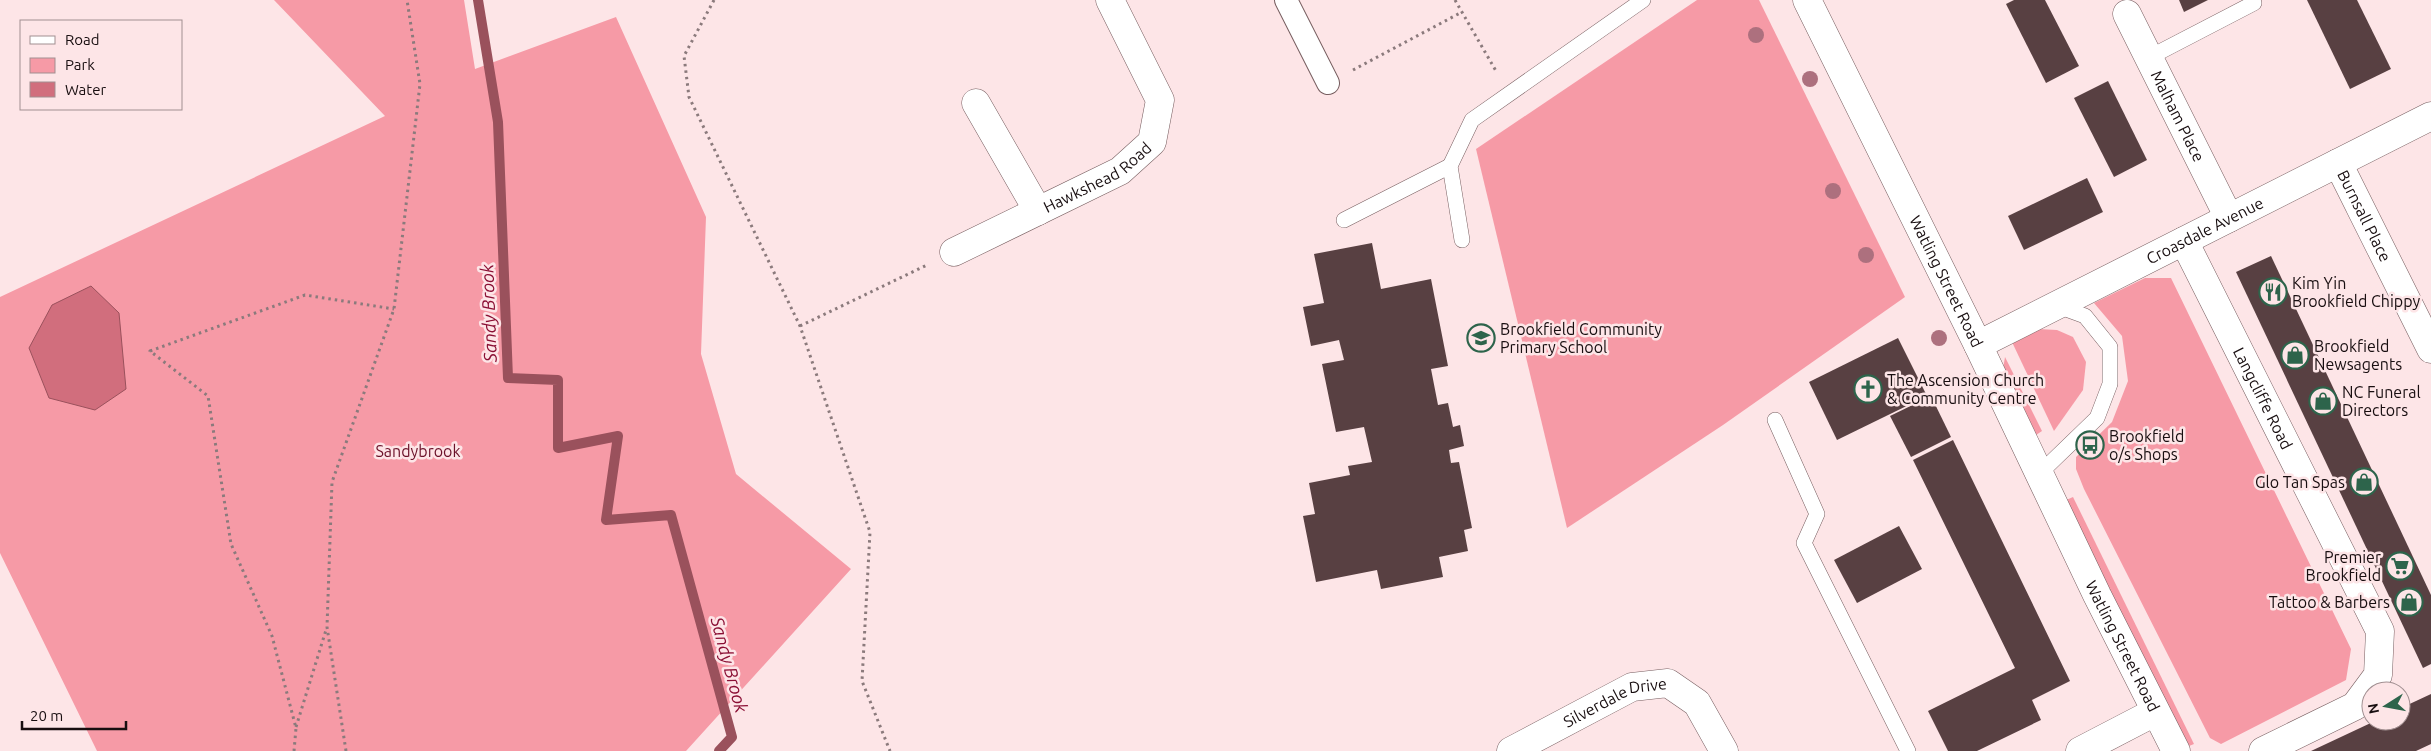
<svg xmlns="http://www.w3.org/2000/svg" width="2431" height="751" font-family="Ubuntu,sans-serif">
  <rect width="100%" height="100%" fill="#fde5e7"/>
  <g fill="#f69aa6">
    <polygon points="274,0 464,0 475,69 616,17 706,217 701,354 736,474 851,569 686,751 97,751 0,553 0,297 385,116"/>
    <polygon points="1697,0 1759,0 1905,297 1723,425 1567,528 1476,149"/>
    <polygon points="2145,278 2171,278 2351,649 2346,680 2221,744 2210,738 2084,489 2076,469 2076,457 2112,422 2128,381 2122,336 2094,303"/>
    <polygon points="2038,329 2057,330 2073,337 2086,362 2083,390 2054,431 2012,342"/>
    <polygon points="2005,357 2042,431 2033,437 2002,375"/>
    <polygon points="2073,497 2194,744 2184,748 2064,501"/>
  </g>
  <polygon fill="#d16e7d" stroke="#9a515c" points="91,286 119,313 126,389 95,410 49,398 29,348 52,305"/>
  <g fill="none" stroke-linecap="round" stroke-linejoin="round">
    <polyline stroke="#9a515c" stroke-width="10" points="478,0 498,122 508,378 558,380 558,448 618,436 606,520 671,515 732,737 719,751"/>
  </g>
  <g fill="#584042">
    <polygon points="2014,0 2045,0 2079,66 2046,83 2006,4"/>
    <polygon points="2179,0 2208,0 2184,12"/>
    <polygon points="2307,0 2357,0 2391,69 2350,89"/>
    <polygon points="2108,81 2147,160 2114,177 2074,98"/>
    <polygon points="2087,178 2103,212 2024,250 2008,216"/>
    <polygon points="1372,243 1381,289 1431,279 1448,366 1431,369 1438,405 1448,403 1453,427 1460,425 1464,446 1449,450 1451,463 1459,462 1472,528 1464,530 1468,551 1439,557 1443,577 1381,589 1377,570 1316,582 1303,516 1315,514 1309,483 1350,475 1348,466 1372,462 1364,427 1336,432 1322,364 1344,360 1339,340 1311,346 1303,307 1324,303 1314,254"/>
    <polygon points="2271,256 2431,595 2431,664 2423,668 2236,272"/>
    <polygon points="1898,338 1927,396 1837,440 1809,382"/>
    <polygon points="1931,396 1951,437 1911,457 1890,416"/>
    <polygon points="1953,440 2070,681 2032,700 2041,720 1977,751 1948,751 1928,711 2015,668 1913,460"/>
    <polygon points="1899,526 1922,569 1857,603 1834,560"/>
    <polygon points="2431,694 2431,744 2416,751 2311,751 2375,721 2401,721 2401,708"/>
  </g>
  <g fill="none" stroke-linecap="round" stroke-linejoin="round">
    <g stroke="#775e60" stroke-width="16">
      <g id="service">
        <polyline points="2150,57 2254,3"/>
        <polyline points="1344,220 1450,166"/>
        <polyline points="1462,240 1450,166 1472,120 1643,0"/>
        <polyline points="1775,420 1817,514 1804,543 1908,751"/>
        <polyline points="2039,474 2097,418 2110,384 2110,347 2085,316 2055,305"/>
      </g>
    </g>
    <g stroke="#775e60" stroke-width="24">
      <polyline id="pedestrian" points="1286,0 1328,83"/>
    </g>
    <g stroke="#775e60" stroke-width="29">
      <g id="minor">
        <path id="s1" d="M2127,14L2229,218"/>
        <polyline points="976,103 1038,211"/>
        <path id="s2" d="M2338,163L2431,349"/>
        <path id="s3" d="M2184,241L2380,631L2378,675L2355,706L2263,751"/>
        <path id="s4" d="M954,252L1120,171L1152,142L1160,100L1110,0"/>
        <path id="s5" d="M1978,345L2431,116"/>
        <path id="s6" d="M1511,751L1632,687L1668,683L1697,703L1724,751"/>
        <polyline points="2080,751 2155,712"/>
      </g>
    </g>
    <g stroke="#775e60" stroke-width="29">
      <g id="tertiary">
        <path id="s7" d="M1807,0L1978,345L2097,595L2176,751"/>
      </g>
    </g>
    <g stroke="#8b7a7c" stroke-width="3" stroke-dasharray="2.5 4" stroke-linecap="butt">
      <polyline points="714,0 684,56 689,97 800,326 870,532 862,681 890,751"/>
      <polyline points="1455,0 1496,71"/>
      <polyline points="1353,70 1462,12"/>
      <polyline points="800,326 927,265"/>
      <polyline points="296,727 326,630"/>
      <polyline points="294,751 296,728 272,636 231,544 208,396 150,351 305,295 394,309"/>
      <polyline points="346,751 327,627 332,482 394,309 420,84 407,0"/>
    </g>
    <use href="#service" stroke="#fff" stroke-width="15"/>
    <use href="#pedestrian" stroke="#fff" stroke-width="22"/>
    <use href="#minor" stroke="#fff" stroke-width="28"/>
    <use href="#tertiary" stroke="#fff" stroke-width="28"/>
  </g>
  <g fill="#ad707e">
    <circle cx="1756" cy="35" r="8"/>
    <circle cx="1810" cy="79" r="8"/>
    <circle cx="1833" cy="191" r="8"/>
    <circle cx="1866" cy="255" r="8"/>
    <circle cx="1939" cy="338" r="8"/>
  </g>
  <defs>
    <g id="restaurant-ring" transform="scale(1.4375)"><circle r="9.5" fill="#fde5e7" stroke="#2d644b" stroke-width="1.5"/><path d="M-5-6h1v4h1v-4h1v4h1v-4h1v5L-1.5 .5V6h-2V.5L-5-1ZM5-6V6H3V1.5H1.5Q1.5-4 5-6Z" fill="#2d644b"/></g>
    <g id="school-ring" transform="scale(1.4375)"><circle r="9.5" fill="#fde5e7" stroke="#2d644b" stroke-width="1.5"/><path d="M0-5L7-2L0 1L-7-2ZM-4 1L0 2.5L4 1V4Q0 6-4 4Z" fill="#2d644b"/></g>
    <g id="shop-ring" transform="scale(1.4375)"><circle r="9.5" fill="#fde5e7" stroke="#2d644b" stroke-width="1.5"/><path d="M-5-2.5h2.3a2.7 3.5 0 0 1 5.4 0H5L5.5 6h-11ZM-1.5-2.5h3a1.5 2.3 0 0 0-3 0Z" fill="#2d644b"/></g>
    <g id="church-ring" transform="scale(1.4375)"><circle r="9.5" fill="#fde5e7" stroke="#2d644b" stroke-width="1.5"/><path d="M-1.2-6h2.4v3.5h3.3v2.4h-3.3V6h-2.4V-.1h-3.3v-2.4h3.3Z" fill="#2d644b"/></g>
    <g id="bus-ring" transform="scale(1.4375)"><circle r="9.5" fill="#fde5e7" stroke="#2d644b" stroke-width="1.5"/><path d="M-5-6H5V4H4V6H2V4H-2V6H-4V4H-5ZM-3.5-4V0h7V-4ZM-3.5 1.2v1.5H-2V1.2ZM2 1.2v1.5H3.5V1.2Z" fill="#2d644b"/></g>
    <g id="supermarket-ring" transform="scale(1.4375)"><circle r="9.5" fill="#fde5e7" stroke="#2d644b" stroke-width="1.5"/><path d="M-6-5.5h2.5l.6 2H6L4.5 2H-2.5L-4.4-4H-6ZM-1.5 3.2a1.3 1.3 0 1 0 .1 0ZM3 3.2a1.3 1.3 0 1 0 .1 0Z" fill="#2d644b"/></g>
  </defs>
  <g fill-rule="evenodd">
    <use href="#restaurant-ring" x="2273" y="292"/>
    <use href="#school-ring" x="1481" y="338"/>
    <use href="#shop-ring" x="2295" y="355"/>
    <use href="#church-ring" x="1868" y="389"/>
    <use href="#shop-ring" x="2323" y="401"/>
    <use href="#bus-ring" x="2090" y="445"/>
    <use href="#shop-ring" x="2364" y="482"/>
    <use href="#supermarket-ring" x="2400" y="566"/>
    <use href="#shop-ring" x="2409" y="602"/>
  </g>
  <g text-anchor="middle" stroke-width="5" stroke-linejoin="round" paint-order="stroke">
    <g font-size="16" fill="#180e10" stroke="#fde5e7">
      <text dy="6" stroke="none"><textPath href="#s1" startOffset="114">Malham Place</textPath></text>
      <text dy="6" stroke="none"><textPath href="#s4" startOffset="162">Hawkshead Road</textPath></text>
      <text dy="6" stroke="none"><textPath href="#s2" startOffset="59">Burnsall Place</textPath></text>
      <text dy="6" stroke="none"><textPath href="#s5" startOffset="254">Croasdale Avenue</textPath></text>
      <text dy="6" stroke="none"><textPath href="#s7" startOffset="314">Watling Street Road</textPath></text>
      <text dy="6" stroke="none"><textPath href="#s3" startOffset="176">Langcliffe Road</textPath></text>
      <text dy="6" stroke="none"><textPath href="#s7" startOffset="719">Watling Street Road</textPath></text>
      <text dy="6" stroke="none"><textPath href="#s6" startOffset="116">Silverdale Drive</textPath></text>
    </g>
    <g font-size="16" fill="#180e10" stroke="#fde5e7" text-anchor="start">
      <text x="2292" y="289">Kim Yin<tspan x="2292" dy="18">Brookfield Chippy</tspan></text>
      <text x="1500" y="335">Brookfield Community<tspan x="1500" dy="18">Primary School</tspan></text>
      <text x="2314" y="352">Brookfield<tspan x="2314" dy="18">Newsagents</tspan></text>
      <text x="1887" y="386">The Ascension Church<tspan x="1887" dy="18">&amp; Community Centre</tspan></text>
      <text x="2342" y="398">NC Funeral<tspan x="2342" dy="18">Directors</tspan></text>
      <text x="2109" y="442">Brookfield<tspan x="2109" dy="18">o/s Shops</tspan></text>
      <text x="2345" y="488" text-anchor="end">Glo Tan Spas</text>
      <text x="2381" y="563" text-anchor="end">Premier<tspan x="2381" dy="18">Brookfield</tspan></text>
      <text x="2390" y="608" text-anchor="end">Tattoo &amp; Barbers</text>
    </g>
    <g font-size="16" fill="#6b1129" stroke="#fde5e7">
      <text x="418" y="457">Sandybrook</text>
    </g>
    <g font-size="18" font-style="italic" fill="#8a0f34" stroke="#fde5e7">
      <text transform="translate(489 313) rotate(-92)" y="6">Sandy Brook</text>
      <text transform="translate(729 665) rotate(75)" y="6">Sandy Brook</text>
    </g>
  </g>
  <rect x="20" y="20" width="162" height="90" fill="#fde5e7" stroke="#a18f91"/>
  <rect x="30" y="36" width="25" height="8" fill="#ffffff" stroke="#a18f91"/>
  <text x="65" y="45" font-size="15" fill="#180e10">Road</text>
  <rect x="30" y="58" width="25" height="15" fill="#f69aa6" stroke="#a18f91"/>
  <text x="65" y="70" font-size="15" fill="#180e10">Park</text>
  <rect x="30" y="82" width="25" height="15" fill="#d16e7d" stroke="#a18f91"/>
  <text x="65" y="95" font-size="15" fill="#180e10">Water</text>
  <g transform="translate(2386 706) rotate(259)"><circle r="24" fill="#fde5e7" stroke="#a18f91"/>
  <path d="M0-4L9 19L0 12L-9 19Z" fill="#2d644b"/>
  <text y="-8" font-size="14" font-weight="bold" text-anchor="middle" fill="#180e10">N</text>
  </g>
  <path d="M22 721v8h104v-8" fill="none" stroke="#180e10" stroke-width="2.5"/>
  <text x="30" y="721" font-size="15" fill="#180e10" stroke="#fde5e7" stroke-width="4" paint-order="stroke">20 m</text>
</svg>
